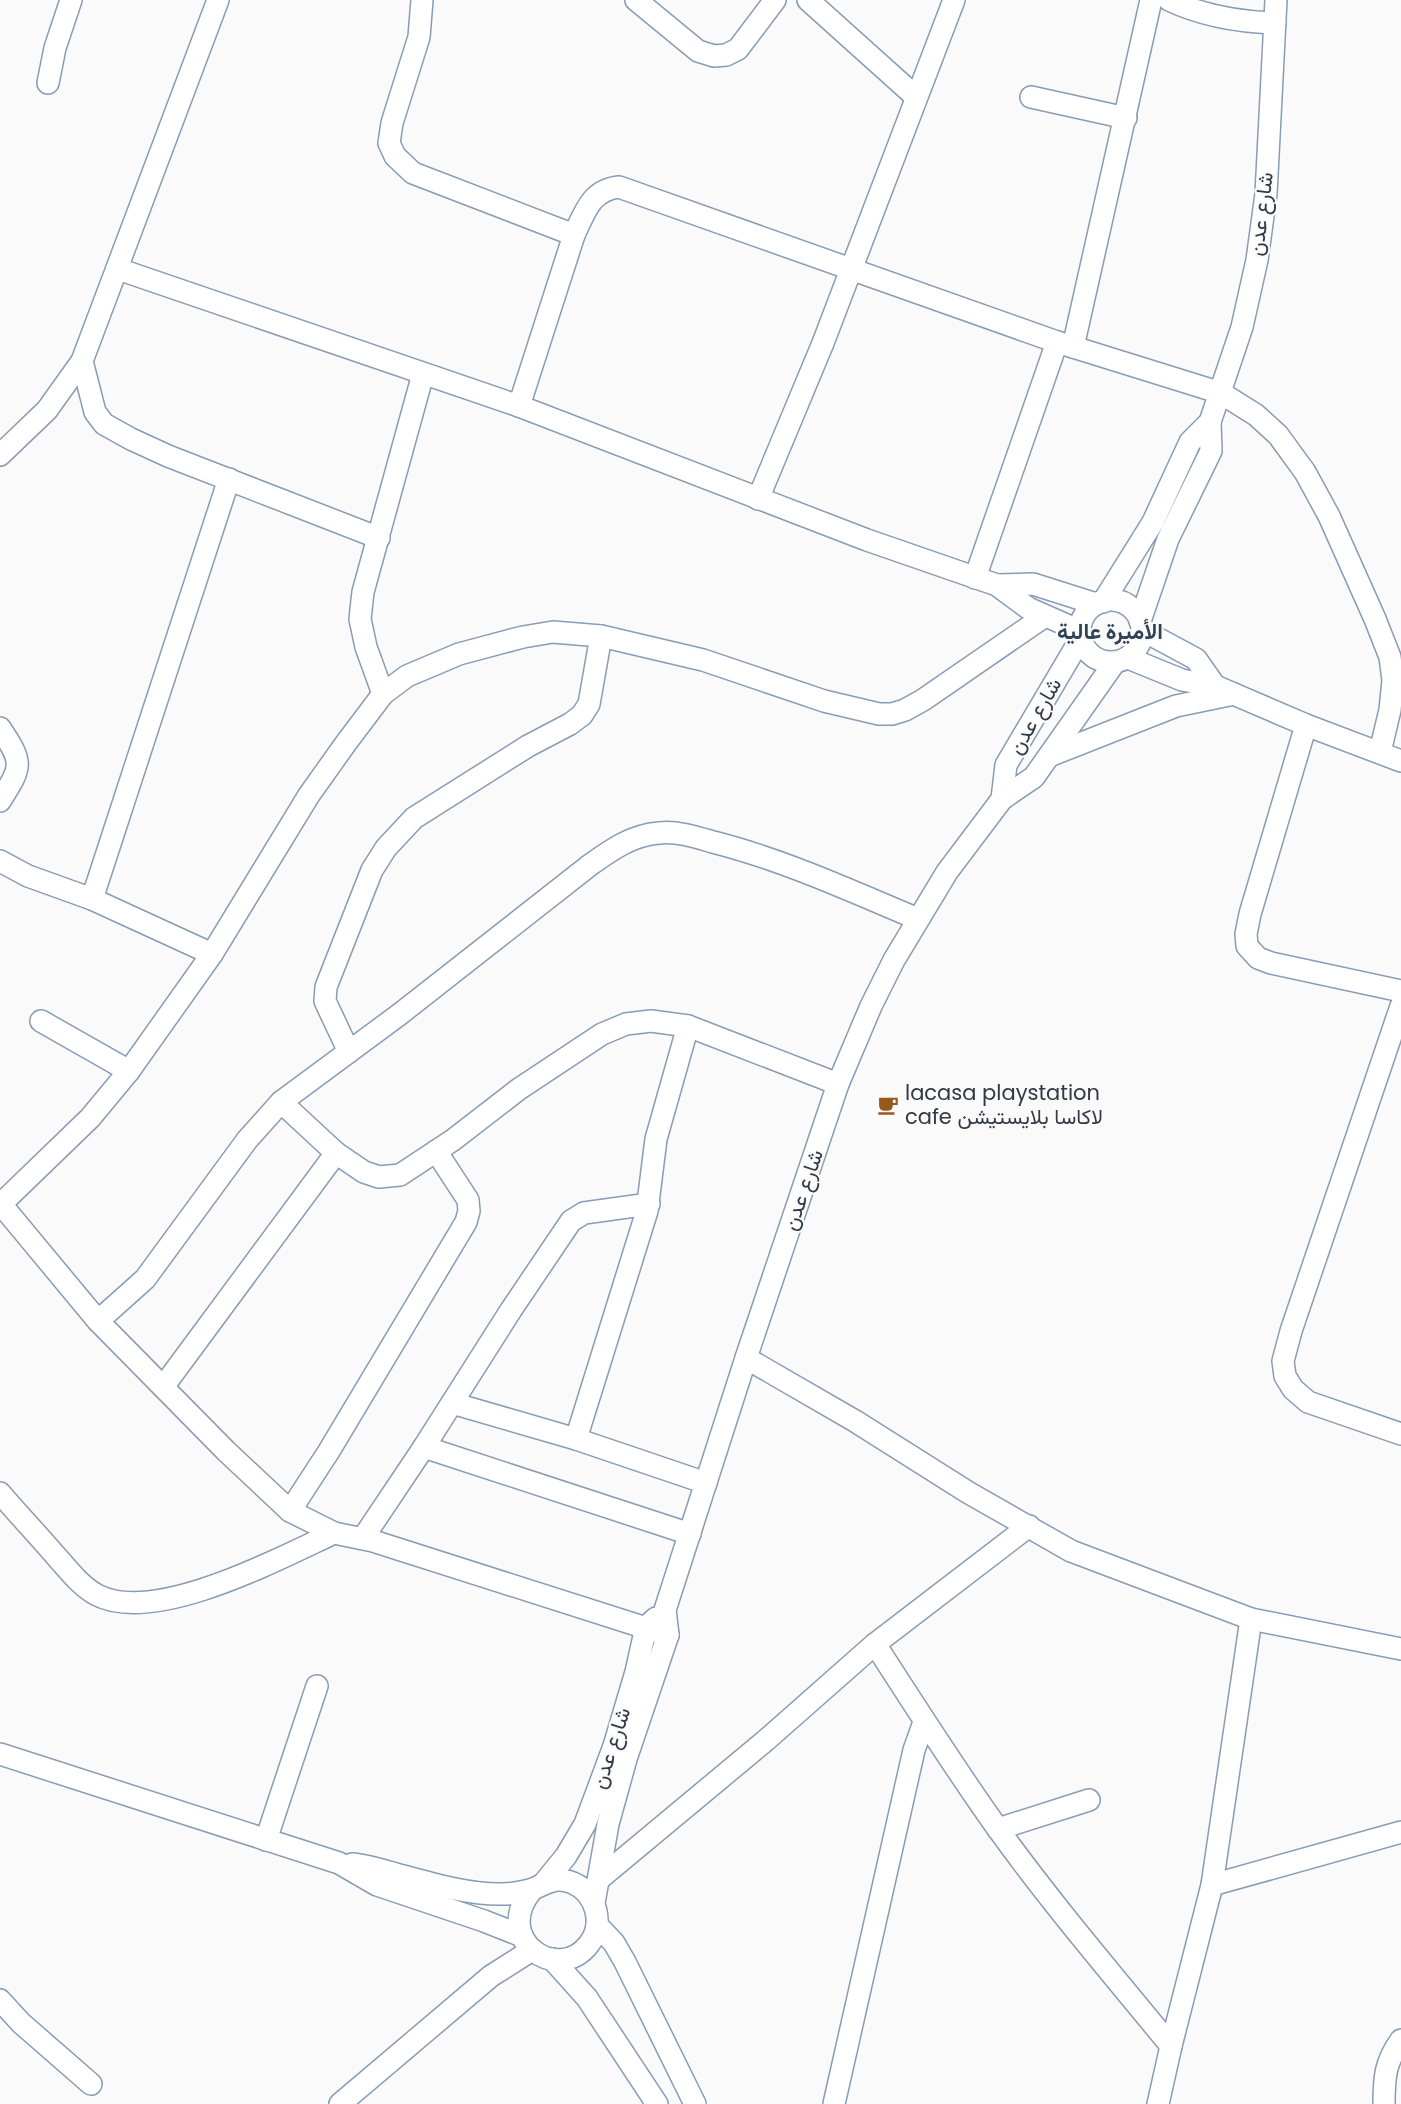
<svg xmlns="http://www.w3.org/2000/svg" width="1401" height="2104" font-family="Poppins,Vazirmatn,sans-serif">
  <rect width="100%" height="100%" fill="#fafafa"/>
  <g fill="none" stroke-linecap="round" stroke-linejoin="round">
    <g stroke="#889cb5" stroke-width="24">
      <g id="minor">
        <polyline points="422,0 419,37 392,123 389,143 395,156 413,173 574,235"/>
        <polyline points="636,0 698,51 714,56 726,55 738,49 775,0"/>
        <polyline points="808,0 916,97"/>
        <path d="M1169,0C1203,16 1238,22 1275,23"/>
        <polyline points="48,83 55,48 71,0"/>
        <polyline points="1031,97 1126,118"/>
        <polyline points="118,269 519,406 867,540 997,585 1028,608 1080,631"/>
        <polyline points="1073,347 1151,0"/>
        <polyline points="82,361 95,412 104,424 131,439 168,456 379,538"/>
        <path d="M519,406L574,235C585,212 591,190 619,187L1057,342L1221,393L1256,415L1278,435L1305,472L1329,516L1375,619L1390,657L1393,680L1390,710L1380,752"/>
        <polyline points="0,455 47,410 82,361 218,0"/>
        <polyline points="758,499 823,343 954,0"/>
        <polyline points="975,578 1057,342"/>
        <polyline points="997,585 1033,584 1096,604"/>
        <circle cx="1111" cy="631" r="31"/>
        <polyline points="1103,602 1153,522 1190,442 1210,422 1242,327 1257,260 1266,194 1276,0"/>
        <polyline points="1140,621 1168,539 1211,451 1210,422"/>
        <polyline points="1142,630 1196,659 1215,686"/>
        <polyline points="1128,658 1182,680 1215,686 1306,725 1401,761"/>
        <polyline points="383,694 366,647 360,619 363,592 423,374"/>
        <polyline points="1306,725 1250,914 1246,934 1247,946 1258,958 1271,963 1401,991"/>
        <path d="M0,728C24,764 22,766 0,801"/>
        <polyline points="1049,756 1176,706 1234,694"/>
        <polyline points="1002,799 1006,765 1081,638"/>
        <polyline points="0,861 28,876 92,899 212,954"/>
        <polyline points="92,899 229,479"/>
        <polyline points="1401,1006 1291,1331 1283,1361 1285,1376 1293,1389 1308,1402 1401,1434"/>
        <polyline points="41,1021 129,1071"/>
        <polyline points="349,1052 325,1001 326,987 372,870 386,848 414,818 528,746 570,724 582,715 589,704 601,636"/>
        <polyline points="281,1102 336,1153 364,1172 379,1177 400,1175 453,1140 519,1089 602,1034 626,1024 651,1021 688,1026 838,1084"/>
        <polyline points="0,1203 98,1321 226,1451 290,1511 334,1533 373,1541 668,1635"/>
        <polyline points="1,1204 90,1118 129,1071 212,954 309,795 346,743 383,694 407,676 459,654 523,637 553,632 601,636 703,660 824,701 879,714 892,714 905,710 923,700 1045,616"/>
        <path d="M98,1321L145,1279L247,1140L281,1102L400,1014L590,865C611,850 632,835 659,833C678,831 696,837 713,842C784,860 851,891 918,919"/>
        <polyline points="746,1358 855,1421 969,1493 1071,1551 1251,1619 1401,1649"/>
        <polyline points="163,1387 336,1153"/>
        <polyline points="452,1403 576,1439 706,1483"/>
        <polyline points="576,1439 647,1211 656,1139 688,1026"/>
        <polyline points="424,1447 690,1534"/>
        <path d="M0,1493C18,1514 37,1534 55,1555C68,1569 80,1586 97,1595C155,1625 280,1558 334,1533"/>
        <polyline points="290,1511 329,1451 466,1222 469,1211 468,1200 436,1151"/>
        <polyline points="363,1538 424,1447 511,1310 571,1221 584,1213 649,1204"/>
        <path d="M875,1644C915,1706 955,1769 998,1829C1052,1904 1112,1974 1171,2046"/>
        <polyline points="0,1754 339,1863 377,1885 484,1921 522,1936"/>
        <polyline points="998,1829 1089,1800"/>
        <polyline points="266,1840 317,1686"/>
        <path d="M352,1864C366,1865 382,1870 396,1874C429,1883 469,1895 503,1894C511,1894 522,1892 530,1890C546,1885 552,1875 573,1883C596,1893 605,1924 589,1944C558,1985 491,1939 532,1890"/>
        <polyline points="598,1880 765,1741 875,1644 1029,1526"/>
        <polyline points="544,1883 566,1856 585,1824 614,1746 636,1672 646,1627 656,1618"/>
        <polyline points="1212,1885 1401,1832"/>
        <polyline points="594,1903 608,1824 626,1759 668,1635 665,1610 746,1358 838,1084 871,1006 894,960 947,872 1002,799 1034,777 1115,662"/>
        <polyline points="597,1925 614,1943 625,1962 695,2104"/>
        <polyline points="552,1959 587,1998 657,2104"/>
        <polyline points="0,2000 21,2023 91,2084"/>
        <polyline points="340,2104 491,1976 532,1950"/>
        <polyline points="834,2104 914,1750 924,1722"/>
        <polyline points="1158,2104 1171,2046 1212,1885 1251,1619"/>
        <path d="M1384,2104C1384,2078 1385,2062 1401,2040"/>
      </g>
    </g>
    <use href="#minor" stroke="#fff" stroke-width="21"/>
  </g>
  <defs>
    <g id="cafe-bare" transform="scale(1.62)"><path d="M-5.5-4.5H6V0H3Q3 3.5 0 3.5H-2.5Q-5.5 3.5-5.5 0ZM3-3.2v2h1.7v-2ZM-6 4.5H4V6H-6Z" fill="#96591c" stroke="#fafafa" stroke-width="2.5" paint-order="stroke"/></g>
  </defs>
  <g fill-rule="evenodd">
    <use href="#cafe-bare" x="888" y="1105"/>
  </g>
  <g text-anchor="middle" stroke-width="4.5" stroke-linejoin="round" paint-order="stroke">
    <g font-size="21" fill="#313944" stroke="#fafafa">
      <text transform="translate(1261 214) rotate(-83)" y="7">شارع عدن</text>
      <text transform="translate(1035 716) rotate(-60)" y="7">شارع عدن</text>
      <text transform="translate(803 1190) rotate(-71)" y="7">شارع عدن</text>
      <text transform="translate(611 1748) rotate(-72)" y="7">شارع عدن</text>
    </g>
    <g font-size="21" fill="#313944" stroke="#fafafa" text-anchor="start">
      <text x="905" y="1100">lacasa playstation<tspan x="905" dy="24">cafe لاكاسا بلايستيشن</tspan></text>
    </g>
    <g font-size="22" font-weight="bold" fill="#304257" stroke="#fafafa">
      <text x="1110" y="639">الأميرة عالية</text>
    </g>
  </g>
</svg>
